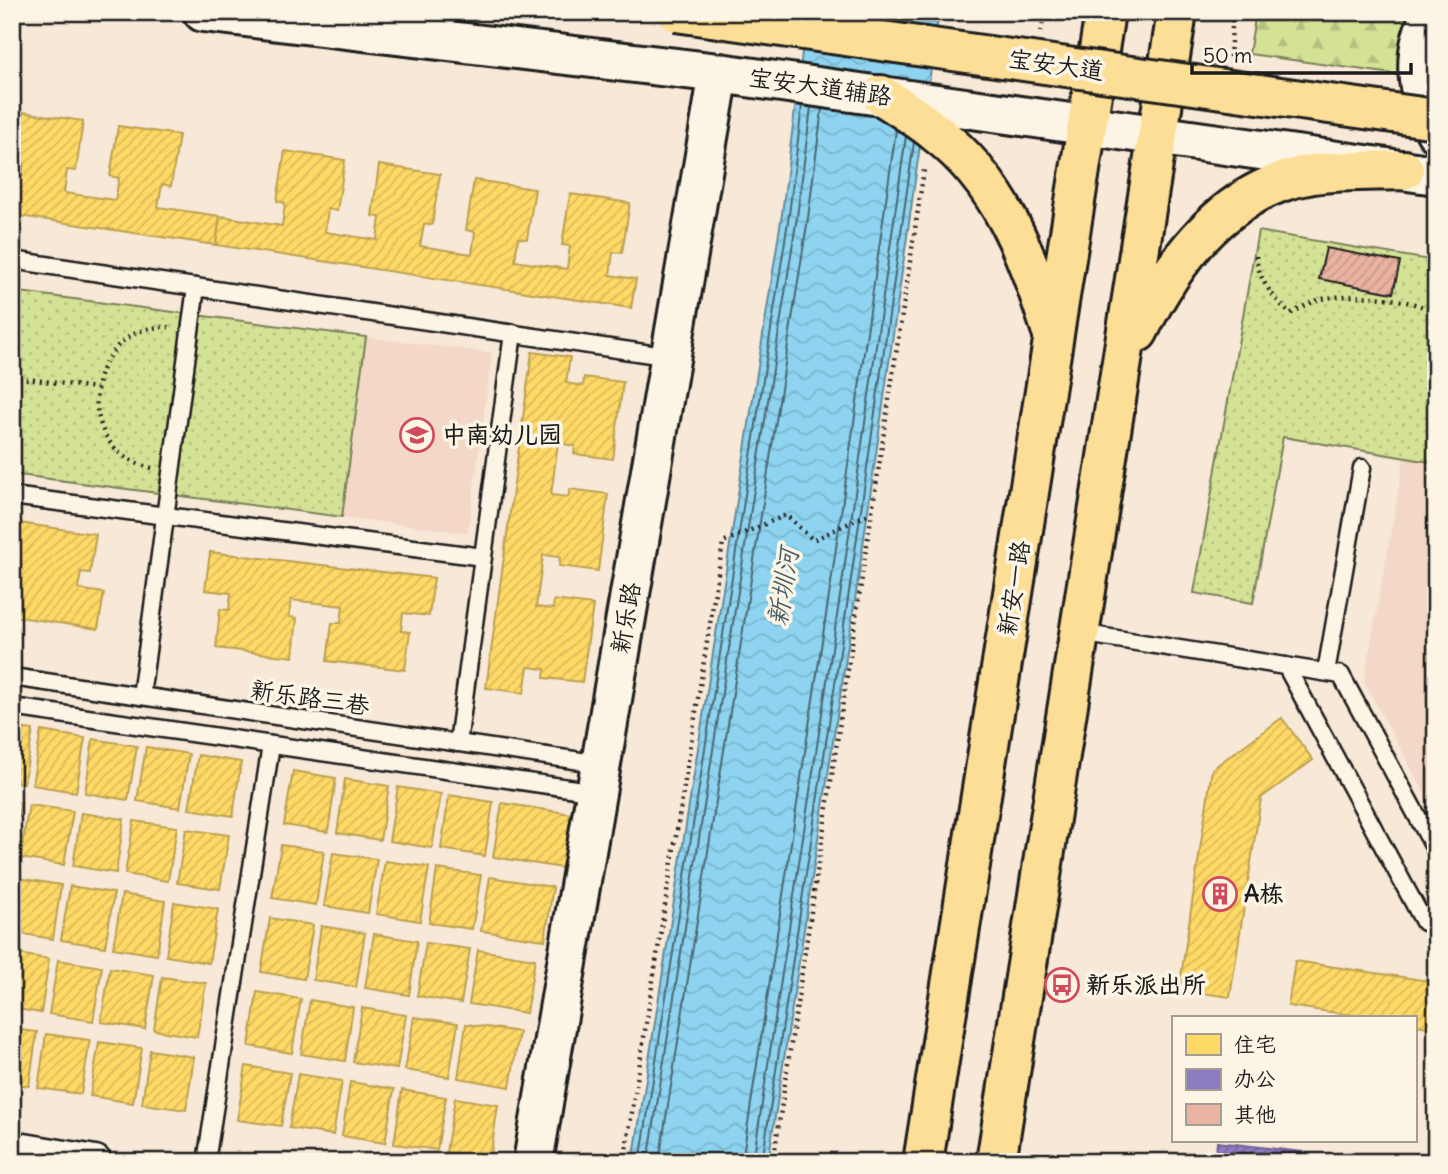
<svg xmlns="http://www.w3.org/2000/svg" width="1448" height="1174" font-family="Delius,'LXGW WenKai TC',sans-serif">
  <defs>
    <pattern id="forest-firs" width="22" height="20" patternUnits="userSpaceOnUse" patternTransform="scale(1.75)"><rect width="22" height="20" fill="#d4e295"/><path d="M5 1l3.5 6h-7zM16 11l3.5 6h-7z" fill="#b5c180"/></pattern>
    <pattern id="park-dots" width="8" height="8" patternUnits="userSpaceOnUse" patternTransform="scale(1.75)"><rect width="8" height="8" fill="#d4e295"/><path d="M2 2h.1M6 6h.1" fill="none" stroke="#b5c180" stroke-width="1.8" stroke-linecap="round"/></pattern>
    <pattern id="water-waves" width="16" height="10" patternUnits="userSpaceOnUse" patternTransform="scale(1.75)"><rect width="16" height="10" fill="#8ed4f0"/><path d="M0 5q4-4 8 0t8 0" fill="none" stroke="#7ab5cd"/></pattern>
    <pattern id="homes-hatch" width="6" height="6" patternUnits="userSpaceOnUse" patternTransform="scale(1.75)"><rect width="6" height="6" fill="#ffd966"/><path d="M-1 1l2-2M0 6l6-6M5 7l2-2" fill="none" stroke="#daba58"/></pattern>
    <pattern id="offices-hatch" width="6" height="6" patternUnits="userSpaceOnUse" patternTransform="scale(1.75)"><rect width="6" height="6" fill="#8e7cc3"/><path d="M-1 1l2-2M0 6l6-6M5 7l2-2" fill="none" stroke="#73659e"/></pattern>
    <pattern id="building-hatch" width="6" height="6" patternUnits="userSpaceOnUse" patternTransform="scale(1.75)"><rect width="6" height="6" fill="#eab2a1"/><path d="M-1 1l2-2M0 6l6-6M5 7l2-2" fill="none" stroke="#c8988a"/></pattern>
  </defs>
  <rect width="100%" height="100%" fill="#f8e8d7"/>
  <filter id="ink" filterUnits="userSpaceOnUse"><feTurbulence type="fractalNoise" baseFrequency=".0143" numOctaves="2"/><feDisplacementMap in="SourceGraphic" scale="14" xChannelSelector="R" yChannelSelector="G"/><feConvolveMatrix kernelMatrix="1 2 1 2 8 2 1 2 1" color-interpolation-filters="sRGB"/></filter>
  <g filter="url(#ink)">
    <g fill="#f4d8c7">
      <polygon points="366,337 492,353 468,533 342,517"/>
      <polygon points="1404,458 1436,463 1436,814 1364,682"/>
    </g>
    <polygon fill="url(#forest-firs)" stroke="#787f58" stroke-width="2" points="1256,12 1360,12 1436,23 1436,80 1249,54"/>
    <g fill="url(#park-dots)" stroke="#787f58" stroke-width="2">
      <polygon points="1258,231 1436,261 1436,463 1283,437 1253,603 1194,593"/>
      <polygon points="12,291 366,337 342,517 12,474"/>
    </g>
    <polygon fill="url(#water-waves)" stroke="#608a9b" stroke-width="2" points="807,12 939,12 858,580 768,1162 633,1162 782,214"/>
    <g fill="url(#homes-hatch)" stroke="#bba050" stroke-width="2">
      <polygon points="23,112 83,121 76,171 67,170 64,193 115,200 119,178 110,176 118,126 179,135 171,186 162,184 158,207 220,216 216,245 12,215 12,185 20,186 24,163 15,162"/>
      <polygon points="285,151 345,160 337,211 328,209 325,232 377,240 380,217 372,216 379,165 440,174 432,225 424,224 420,246 472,254 475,232 466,230 474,180 535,189 527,239 518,238 515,261 567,269 570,246 562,245 570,194 630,203 622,253 613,252 610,275 636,279 631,308 216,245 220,216 282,226 285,203 277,201"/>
      <polygon points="532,352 570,357 566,383 583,386 584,377 623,382 613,459 574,454 575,446 558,443 551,495 568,497 570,489 608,494 598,571 559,566 560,557 543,555 536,607 553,609 554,600 593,605 582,682 544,678 545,669 528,667 524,693 486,688"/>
      <polygon points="19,523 96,534 90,573 81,572 78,589 104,593 98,629 12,616 12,578 19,579 21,562 13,561"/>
      <polygon points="210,552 434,578 429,616 403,613 401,631 410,632 405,670 327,661 332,623 341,623 343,606 291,600 289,617 297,618 293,657 216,648 220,609 229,610 231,593 205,590"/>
      <polygon points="1282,718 1313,760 1261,798 1230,997 1179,990 1212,769"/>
      <polygon points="12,727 33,730 24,783 12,782"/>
      <polygon points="41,731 85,738 76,792 32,785"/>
      <polygon points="93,739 137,746 128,800 85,793"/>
      <polygon points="146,747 189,754 180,808 137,801"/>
      <polygon points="198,755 241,762 233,816 189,809"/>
      <polygon points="293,771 336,778 328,832 284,825"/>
      <polygon points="345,779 389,786 380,840 337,833"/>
      <polygon points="398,787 441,794 432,848 389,841"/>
      <polygon points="449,795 493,802 485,856 441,849"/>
      <polygon points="12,802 21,803 12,854"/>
      <polygon points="502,803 572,814 563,868 493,857"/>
      <polygon points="29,805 73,811 64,865 20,858"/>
      <polygon points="81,813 124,819 116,873 73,866"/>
      <polygon points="134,821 177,827 168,881 125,874"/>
      <polygon points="186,829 229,835 220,889 177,883"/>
      <polygon points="281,845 324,851 316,905 272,898"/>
      <polygon points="333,853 377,859 368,913 324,906"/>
      <polygon points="385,861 429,867 420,921 376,914"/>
      <polygon points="437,869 481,875 472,929 429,923"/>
      <polygon points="490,877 553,887 545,940 481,931"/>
      <polygon points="18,878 61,885 53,939 12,932"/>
      <polygon points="70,886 114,893 105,947 61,940"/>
      <polygon points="122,894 165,901 157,955 113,948"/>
      <polygon points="174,902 218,909 209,963 166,956"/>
      <polygon points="270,918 313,925 304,979 261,972"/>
      <polygon points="321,926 365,933 356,987 313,980"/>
      <polygon points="374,934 417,941 409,995 365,988"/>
      <polygon points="426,943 470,949 461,1003 417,996"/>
      <polygon points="478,950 535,959 526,1013 469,1004"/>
      <polygon points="12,953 49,959 41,1013 12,1008"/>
      <polygon points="58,960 102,967 93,1021 49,1014"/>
      <polygon points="1295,961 1436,982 1436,1028 1415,1025 1415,1018 1372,1018 1288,1006"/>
      <polygon points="110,968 154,975 145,1029 101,1022"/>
      <polygon points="162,977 206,983 197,1037 154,1030"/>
      <polygon points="257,992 301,999 292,1053 249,1046"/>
      <polygon points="310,1000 353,1007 345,1061 301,1054"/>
      <polygon points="362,1008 406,1015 397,1069 353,1062"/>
      <polygon points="414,1017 458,1023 449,1077 405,1070"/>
      <polygon points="466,1024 519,1032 510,1087 458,1078"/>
      <polygon points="12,1029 37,1032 29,1086 12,1084"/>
      <polygon points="46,1034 90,1040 81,1094 38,1088"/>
      <polygon points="99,1042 142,1048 133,1103 90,1096"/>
      <polygon points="150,1050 194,1057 186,1110 142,1104"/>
      <polygon points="246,1066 290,1073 281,1126 237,1120"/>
      <polygon points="298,1074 342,1081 333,1135 289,1128"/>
      <polygon points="350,1082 394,1089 385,1143 342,1136"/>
      <polygon points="402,1090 446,1097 437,1150 394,1144"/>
      <polygon points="455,1098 498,1105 490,1159 446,1152"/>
    </g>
    <polygon fill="url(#offices-hatch)" stroke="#6c5f91" stroke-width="2" points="1217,1142 1303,1152 1301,1162 1215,1162"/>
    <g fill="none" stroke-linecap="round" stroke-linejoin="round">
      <g stroke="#4a6671" stroke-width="2">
        <polyline points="640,1162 789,215 802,106"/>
        <polyline points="648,1162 797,217 811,107"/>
        <polyline points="659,1162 808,218 822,109"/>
        <polyline points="742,1162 832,576 896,130"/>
        <polyline points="753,1162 843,577 906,136"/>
        <polyline points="762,1162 851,579 914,142"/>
      </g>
    </g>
    <polygon fill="url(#building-hatch)" stroke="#1c1c1c" stroke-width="2" points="1326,248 1400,262 1393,293 1319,279"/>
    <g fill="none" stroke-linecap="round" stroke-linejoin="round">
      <g stroke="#1c1c1c" stroke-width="21">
        <g id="service">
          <polyline points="12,260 671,357"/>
          <polyline points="12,496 483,557 513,333"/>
          <polyline points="1080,633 1341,675 1436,851"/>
          <polyline points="1286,666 1424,922 1436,924"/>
          <polyline points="1326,672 1362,468"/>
          <polyline points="12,677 601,764"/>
          <polyline points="141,696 196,287"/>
          <polyline points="12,707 596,792"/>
          <polyline points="458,743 483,557"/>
          <polyline points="206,1162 271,745"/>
        </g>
      </g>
      <g stroke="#1c1c1c" stroke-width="37">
        <polyline id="minor" points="12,1148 95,1162"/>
      </g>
      <g stroke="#1c1c1c" stroke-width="44">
        <polyline id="tertiary" points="533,1162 719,73"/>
      </g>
      <g stroke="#1c1c1c" stroke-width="44">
        <g id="secondary">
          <polyline points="203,12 719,73 1436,175"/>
          <path d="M1433,12C1410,51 1416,94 1436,132"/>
        </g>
      </g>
      <g stroke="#1c1c1c" stroke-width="44">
        <g id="primary">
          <path d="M881,95C899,107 918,118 935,132C1001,182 1026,253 1051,329"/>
          <path d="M1138,332C1173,260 1227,187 1313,174C1343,170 1373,171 1404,170"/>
          <polyline points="923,1162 1105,12"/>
          <polyline points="996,1162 1177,12"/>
        </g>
      </g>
      <g stroke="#1c1c1c" stroke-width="4.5" stroke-dasharray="2 5" stroke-linecap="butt">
        <polyline points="1041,32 1045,12"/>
        <polyline points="1230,57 1233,12"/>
        <path d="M1256,256C1259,282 1273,296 1290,314C1298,310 1307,304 1315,301C1343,291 1411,297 1436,313"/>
        <polyline points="12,377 96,388"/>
        <path d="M152,468C68,451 84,323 169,327"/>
        <polyline points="624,1162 723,542 786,515 813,540 871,513"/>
        <polyline points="773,1162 924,170"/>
      </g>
      <use href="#service" stroke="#fcf5e5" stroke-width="16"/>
      <use href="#minor" stroke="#fcf5e5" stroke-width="32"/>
      <use href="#tertiary" stroke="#fcf5e5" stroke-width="38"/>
      <use href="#secondary" stroke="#fcf5e5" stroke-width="38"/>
      <use href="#primary" stroke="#fdde96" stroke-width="38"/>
      <g stroke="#1c1c1c" stroke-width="44" stroke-linecap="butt">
        <polyline id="primary-bridge" points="676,12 1436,119"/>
      </g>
      <use href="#primary-bridge" stroke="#fdde96" stroke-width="38"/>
    </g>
  </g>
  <defs>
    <g id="school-ring" transform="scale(1.75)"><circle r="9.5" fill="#fcf5e5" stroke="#d1495b" stroke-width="1.5"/><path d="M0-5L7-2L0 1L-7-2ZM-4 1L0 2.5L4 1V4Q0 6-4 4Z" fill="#d1495b"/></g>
    <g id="building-ring" transform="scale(1.75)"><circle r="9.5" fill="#fcf5e5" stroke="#d1495b" stroke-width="1.5"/><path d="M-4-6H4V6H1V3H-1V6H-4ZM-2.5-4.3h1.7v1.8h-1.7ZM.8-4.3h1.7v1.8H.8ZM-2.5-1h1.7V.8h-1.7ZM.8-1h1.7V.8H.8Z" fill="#d1495b"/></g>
    <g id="bus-ring" transform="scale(1.75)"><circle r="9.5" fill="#fcf5e5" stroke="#d1495b" stroke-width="1.5"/><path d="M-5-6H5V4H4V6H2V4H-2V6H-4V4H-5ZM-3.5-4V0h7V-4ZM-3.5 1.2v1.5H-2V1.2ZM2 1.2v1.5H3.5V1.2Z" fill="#d1495b"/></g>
  </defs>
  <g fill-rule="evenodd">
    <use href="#school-ring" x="417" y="435"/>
    <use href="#building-ring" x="1220" y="894"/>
    <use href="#bus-ring" x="1062" y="985"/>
  </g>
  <g text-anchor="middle" stroke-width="7" stroke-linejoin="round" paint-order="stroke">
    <g font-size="24" fill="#1c1c1c" stroke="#fcf5e5">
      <text transform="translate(1056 65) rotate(8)" y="8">宝安大道</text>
      <text transform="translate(820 87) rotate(8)" y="8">宝安大道辅路</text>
      <text transform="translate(1014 588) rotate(-81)" y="8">新安一路</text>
      <text transform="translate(626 618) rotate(-80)" y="8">新乐路</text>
      <text transform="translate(310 698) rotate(8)" y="8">新乐路三巷</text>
    </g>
    <g font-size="24" font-weight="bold" fill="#1c1c1c" stroke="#fcf5e5" text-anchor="start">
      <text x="442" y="443">中南幼儿园</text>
      <text x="1244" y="902">A栋</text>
      <text x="1086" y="993">新乐派出所</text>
    </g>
    <g font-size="26" font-style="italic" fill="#445c66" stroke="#fcf5e5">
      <text transform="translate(783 587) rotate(-81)" y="9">新圳河</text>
    </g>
  </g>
  <rect width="1448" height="1174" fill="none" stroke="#fcf5e5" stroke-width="42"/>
  <rect x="21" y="21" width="1406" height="1132" fill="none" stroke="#1c1c1c" stroke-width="2.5" filter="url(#ink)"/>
  <rect x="1172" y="1016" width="245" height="126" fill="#fcf5e5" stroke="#a29e95" stroke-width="2"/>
  <rect x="1186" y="1034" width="35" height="21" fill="#ffd966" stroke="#a29e95" stroke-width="2"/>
  <text x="1234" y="1052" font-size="21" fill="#1c1c1c">住宅</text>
  <rect x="1186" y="1069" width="35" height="21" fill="#8e7cc3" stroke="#a29e95" stroke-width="2"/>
  <text x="1234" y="1086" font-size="21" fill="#1c1c1c">办公</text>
  <rect x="1186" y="1104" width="35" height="21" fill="#eab2a1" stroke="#a29e95" stroke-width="2"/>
  <text x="1234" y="1122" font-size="21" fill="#1c1c1c">其他</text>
  <path d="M1192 63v10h219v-10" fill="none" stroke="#1c1c1c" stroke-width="3.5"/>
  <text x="1203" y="63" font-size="21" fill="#1c1c1c" stroke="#fcf5e5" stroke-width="5" paint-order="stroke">50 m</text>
</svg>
